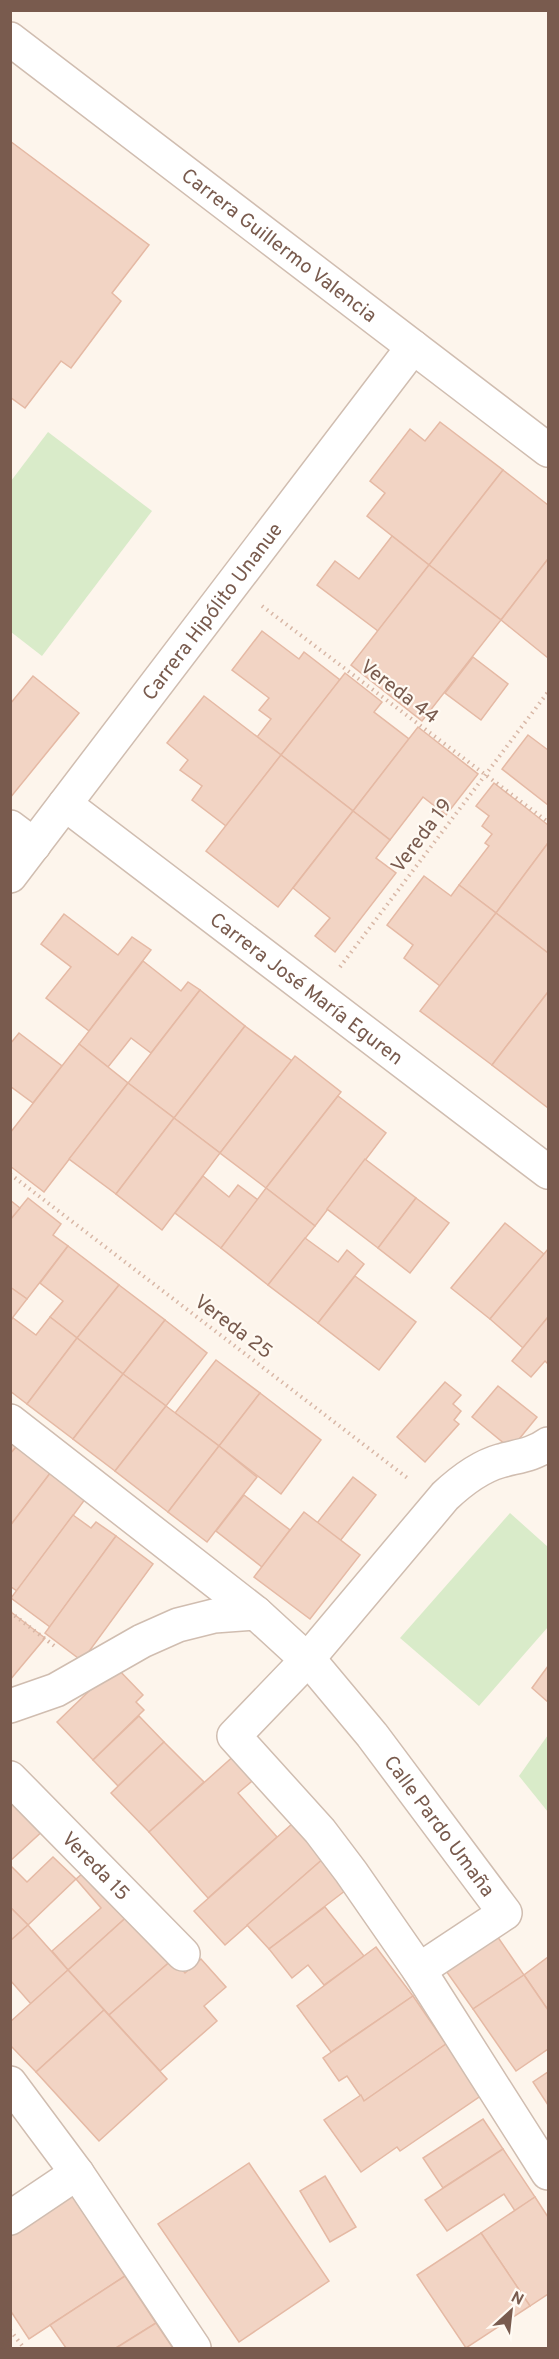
<svg xmlns="http://www.w3.org/2000/svg" width="559" height="2359" font-family="Overpass,sans-serif">
  <rect width="100%" height="100%" fill="#fdf5ec"/>
  <g fill="#d9ebc9">
    <polygon points="48,432 152,511 42,656 11,632 11,481"/>
    <polygon points="510,1513 548,1547 548,1627 479,1706 400,1638"/>
    <polygon points="548,1735 548,1812 519,1776"/>
  </g>
  <g fill="#f2d4c4" stroke="#e5b9a4" stroke-width="1.5">
    <polygon points="10,141 149,245 112,293 121,301 71,368 61,361 25,408 10,397"/>
    <polygon points="440,422 503,470 429,565 367,516 385,493 370,481 410,429 425,441"/>
    <polygon points="503,470 548,505 548,559 501,620 429,565"/>
    <polygon points="392,536 429,565 378,631 317,585 335,561 359,579"/>
    <polygon points="548,559 548,658 501,620"/>
    <polygon points="429,565 501,620 422,721 351,665"/>
    <polygon points="262,631 299,659 304,652 340,680 281,755 257,737 271,719 259,710 269,698 232,670"/>
    <polygon points="473,657 508,684 481,720 445,693"/>
    <polygon points="345,673 382,702 374,712 409,739 353,811 281,755"/>
    <polygon points="33,676 79,713 10,798 10,704"/>
    <polygon points="204,696 281,755 226,826 192,800 202,786 180,770 188,760 167,743"/>
    <polygon points="418,727 478,774 446,815 423,797 390,840 353,811"/>
    <polygon points="528,735 548,750 548,805 502,769"/>
    <polygon points="281,755 353,811 278,907 206,851"/>
    <polygon points="494,783 548,825 548,843 496,913 459,885 489,846 485,843 492,834 482,826 489,816 476,806"/>
    <polygon points="353,811 390,840 376,858 396,873 335,952 315,936 330,918 293,888"/>
    <polygon points="548,843 548,953 496,913"/>
    <polygon points="424,876 451,896 459,885 496,913 440,986 404,958 413,945 387,925"/>
    <polygon points="496,913 548,953 548,992 492,1065 420,1011"/>
    <polygon points="64,914 118,955 132,937 151,950 89,1031 46,998 71,967 41,944"/>
    <polygon points="143,961 181,991 188,982 200,990 151,1053 131,1038 108,1067 79,1044"/>
    <polygon points="200,990 245,1026 174,1118 128,1083"/>
    <polygon points="548,992 548,1108 492,1065"/>
    <polygon points="245,1026 292,1061 220,1153 174,1118"/>
    <polygon points="19,1033 62,1066 33,1103 10,1086 10,1044"/>
    <polygon points="79,1044 128,1083 44,1192 10,1166 10,1133"/>
    <polygon points="295,1056 341,1092 266,1188 220,1153"/>
    <polygon points="128,1083 174,1118 116,1194 69,1159"/>
    <polygon points="338,1096 386,1133 315,1226 266,1188"/>
    <polygon points="174,1118 220,1153 162,1230 116,1194"/>
    <polygon points="365,1159 416,1198 378,1248 327,1209"/>
    <polygon points="203,1176 229,1197 238,1185 258,1200 221,1248 175,1213"/>
    <polygon points="266,1188 315,1226 268,1285 221,1248"/>
    <polygon points="28,1198 61,1224 53,1235 68,1246 27,1299 10,1287 10,1220"/>
    <polygon points="416,1198 449,1223 410,1273 378,1248"/>
    <polygon points="10,1200 20,1208 10,1220"/>
    <polygon points="505,1223 544,1254 490,1319 451,1288"/>
    <polygon points="305,1238 338,1262 347,1250 364,1264 318,1323 268,1285"/>
    <polygon points="68,1246 119,1285 77,1338 50,1317 63,1301 40,1283"/>
    <polygon points="548,1249 548,1317 523,1348 490,1319"/>
    <polygon points="355,1276 416,1322 379,1370 318,1323"/>
    <polygon points="119,1285 165,1320 123,1374 77,1338"/>
    <polygon points="10,1287 27,1299 10,1321"/>
    <polygon points="50,1317 77,1338 27,1404 10,1391 10,1321 13,1318 36,1335"/>
    <polygon points="548,1317 548,1364 545,1361 531,1377 512,1361"/>
    <polygon points="165,1320 207,1353 166,1406 123,1374"/>
    <polygon points="77,1338 123,1374 73,1439 27,1404"/>
    <polygon points="216,1360 260,1393 219,1446 175,1413"/>
    <polygon points="123,1374 166,1406 115,1471 73,1439"/>
    <polygon points="445,1382 461,1395 453,1404 461,1411 454,1420 459,1424 425,1462 397,1437"/>
    <polygon points="498,1386 537,1417 511,1449 472,1417"/>
    <polygon points="260,1393 321,1440 281,1494 219,1446"/>
    <polygon points="166,1406 219,1446 168,1512 115,1471"/>
    <polygon points="10,1442 16,1447 10,1454"/>
    <polygon points="219,1446 257,1477 207,1542 168,1512"/>
    <polygon points="16,1447 51,1472 10,1526 10,1454"/>
    <polygon points="51,1472 86,1498 17,1591 10,1586 10,1526"/>
    <polygon points="353,1477 376,1495 340,1541 317,1523"/>
    <polygon points="244,1495 290,1530 262,1567 216,1531"/>
    <polygon points="304,1512 360,1555 310,1619 254,1577"/>
    <polygon points="73,1515 91,1528 96,1522 116,1536 50,1627 11,1598"/>
    <polygon points="116,1536 153,1564 82,1661 45,1633"/>
    <polygon points="11,1612 45,1638 10,1680 10,1613"/>
    <polygon points="115,1666 143,1695 136,1702 144,1710 93,1760 57,1722"/>
    <polygon points="548,1666 548,1702 532,1688"/>
    <polygon points="139,1716 164,1742 118,1786 93,1760"/>
    <polygon points="164,1742 204,1782 149,1832 111,1793"/>
    <polygon points="237,1753 258,1776 238,1793 277,1837 208,1898 149,1832"/>
    <polygon points="10,1792 47,1827 10,1861"/>
    <polygon points="293,1823 324,1858 225,1945 194,1911"/>
    <polygon points="53,1857 76,1879 28,1925 10,1907 10,1865 27,1882"/>
    <polygon points="324,1858 350,1887 269,1949 247,1925"/>
    <polygon points="90,1867 131,1913 68,1970 52,1951 101,1908 76,1879"/>
    <polygon points="10,1907 28,1925 10,1941"/>
    <polygon points="325,1907 364,1956 324,1985 308,1965 292,1978 269,1949"/>
    <polygon points="131,1913 173,1959 109,2015 68,1970"/>
    <polygon points="28,1925 68,1970 31,2004 10,1980 10,1941"/>
    <polygon points="495,1933 524,1975 473,2009 444,1968"/>
    <polygon points="376,1947 413,1996 331,2052 297,2006"/>
    <polygon points="548,1957 548,2010 524,1975"/>
    <polygon points="173,1959 185,1973 201,1959 226,1987 204,2006 217,2021 160,2071 109,2015"/>
    <polygon points="68,1970 104,2010 36,2072 10,2045 10,2022"/>
    <polygon points="524,1975 548,2010 548,2049 516,2071 473,2009"/>
    <polygon points="413,1996 446,2044 364,2101 347,2076 339,2081 323,2058"/>
    <polygon points="104,2010 167,2079 99,2141 36,2072"/>
    <polygon points="446,2044 482,2095 400,2151 397,2147 361,2172 324,2120 361,2095 364,2101"/>
    <polygon points="548,2072 548,2105 533,2082"/>
    <polygon points="483,2119 503,2149 443,2188 423,2158"/>
    <polygon points="503,2149 535,2197 515,2211 504,2194 447,2231 425,2200"/>
    <polygon points="249,2163 329,2281 239,2342 158,2224"/>
    <polygon points="325,2176 356,2227 330,2242 300,2191"/>
    <polygon points="70,2192 125,2276 29,2339 10,2310 10,2230"/>
    <polygon points="535,2197 548,2217 548,2294 530,2306 481,2233"/>
    <polygon points="481,2233 530,2306 466,2348 417,2275"/>
    <polygon points="125,2276 156,2323 116,2348 66,2348 50,2325"/>
    <polygon points="156,2323 173,2348 116,2348"/>
  </g>
  <g fill="none" stroke-linecap="round" stroke-linejoin="round">
    <g stroke="#d0bdb0" stroke-width="36">
      <g id="street">
        <path id="s1" d="M10,39L548,450"/>
        <path id="s2" d="M65,804L548,1172"/>
        <polyline points="10,827 34,845"/>
        <path id="s3" d="M10,876L413,347"/>
        <path id="s4" d="M10,1421L256,1613L316,1668L372,1735L505,1913L419,1970"/>
        <path d="M548,1444C533,1455 518,1456 500,1461C479,1467 461,1481 445,1496L307,1660L234,1736L320,1831L351,1872L419,1970L548,2173"/>
        <polyline points="10,1706 56,1690 142,1641 178,1625 214,1616 256,1613"/>
        <path id="s5" d="M10,1778L183,1954"/>
        <polyline points="10,2083 77,2173 194,2348"/>
        <polyline points="10,2218 77,2173"/>
      </g>
    </g>
    <g stroke="#d8b7a6" stroke-width="4" stroke-dasharray="1.5 4.5" stroke-linecap="butt">
      <polyline points="262,606 548,822"/>
      <polyline points="340,967 548,692"/>
      <polyline points="10,1174 410,1480"/>
      <polyline points="10,1612 57,1648"/>
      <polyline points="10,2330 24,2348"/>
    </g>
    <use href="#street" stroke="#fff" stroke-width="33"/>
  </g>
  <g text-anchor="middle" stroke-width="4.5" stroke-linejoin="round" paint-order="stroke">
    <g font-size="20" fill="#795b4e" stroke="#fffaf3">
      <text dy="7" stroke="none"><textPath href="#s1" startOffset="339">Carrera Guillermo Valencia</textPath></text>
      <text dy="7" stroke="none"><textPath href="#s3" startOffset="333">Carrera Hipólito Unanue</textPath></text>
      <text transform="translate(400 691) rotate(37)" y="7">Vereda 44</text>
      <text transform="translate(421 835) rotate(-53)" y="7">Vereda 19</text>
      <text dy="7" stroke="none"><textPath href="#s2" startOffset="304">Carrera José María Eguren</textPath></text>
      <text transform="translate(234 1326) rotate(37)" y="7">Vereda 25</text>
      <text dy="7" stroke="none"><textPath href="#s4" startOffset="594">Calle Pardo Umaña</textPath></text>
      <text dy="7" stroke="none"><textPath href="#s5" startOffset="123">Vereda 15</textPath></text>
    </g>
  </g>
  <rect width="559" height="2359" fill="none" stroke="#795b4e" stroke-width="24"/>
  <g transform="translate(511 2311) rotate(27)" stroke="#fffaf3" stroke-width="4.5" paint-order="stroke">
  <path d="M0-4.5L10 22L0 15L-10 22Z" fill="#795b4e"/>
  <text y="-9" font-size="16" font-weight="bold" text-anchor="middle" fill="#795b4e">N</text>
  </g>
</svg>
